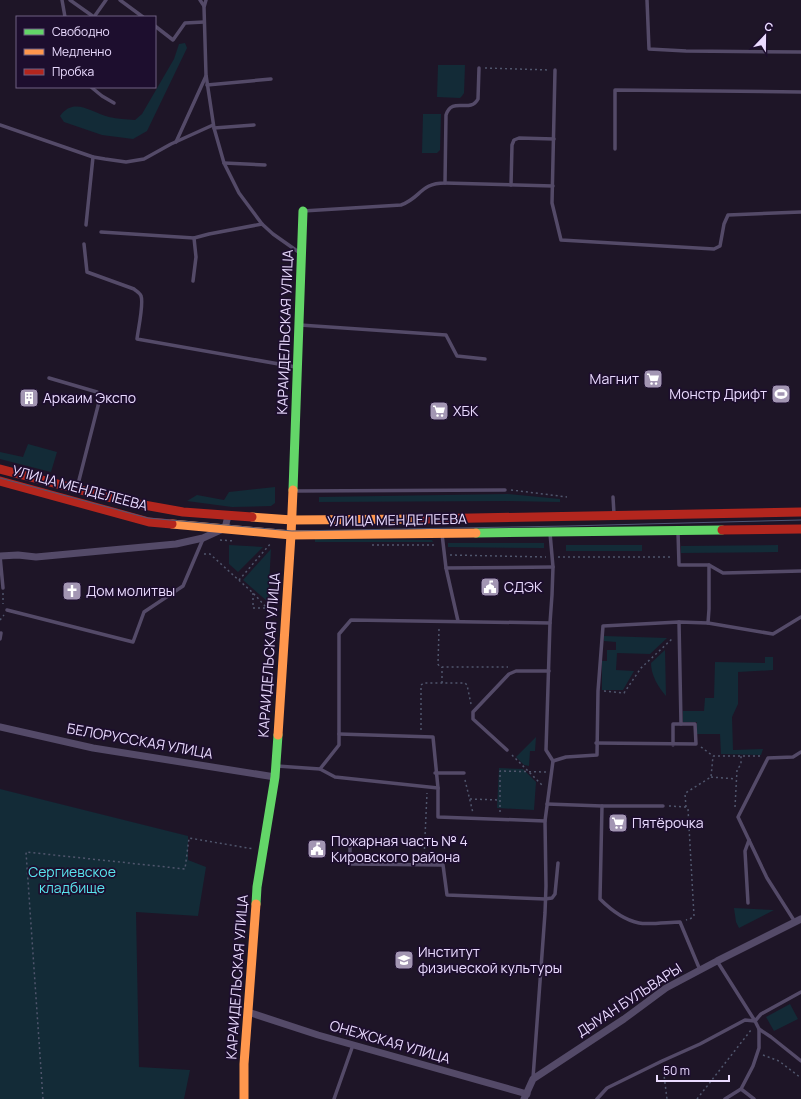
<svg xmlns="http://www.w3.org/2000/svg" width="801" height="1099" font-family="Manrope,sans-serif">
  <rect width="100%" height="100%" fill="#1e1527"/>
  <g fill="#132b37">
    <path d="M185,43L187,48L147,131L133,139L102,135L64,122L60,116C74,96 92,113 109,117C118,119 126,119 135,120L142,114L174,59L179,44Z"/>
    <polygon points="438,65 465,65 464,93 462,96 460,98 437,97"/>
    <polygon points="423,114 441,114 440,150 437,153 422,153"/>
    <polygon points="28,444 57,452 51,472 0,459 0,452 23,457"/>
    <polygon points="275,487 275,503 271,506 232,507 187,501 197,495 224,500 229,492"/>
    <polygon points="508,494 560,499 560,502 507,501 319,502 319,497"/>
    <polygon points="315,539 429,540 432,540 433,542 315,542"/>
    <polygon points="448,543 544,543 544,548 448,547"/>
    <polygon points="229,545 263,547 238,572 229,564"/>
    <rect x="566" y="545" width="76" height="6"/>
    <polygon points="778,545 778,552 681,553 681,546"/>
    <polygon points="271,549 268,602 243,580"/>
    <polygon points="604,636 667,638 650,654 617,653 616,670 634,671 623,690 602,690 602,661 607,661 607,650 616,650 616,642 604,641"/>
    <path d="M665,650L666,696C658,687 651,675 651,663Z"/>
    <polygon points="765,657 773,657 773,670 738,672 738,704 732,717 733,750 763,749 761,755 721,754 720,734 697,734 697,722 683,722 683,711 704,711 705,698 714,698 715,662 765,663"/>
    <polygon points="536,737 535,751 530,751 529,766 524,765 516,757"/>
    <polygon points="499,768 523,769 536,782 534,810 497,808"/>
    <polygon points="0,789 188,836 188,860 206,867 198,916 136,912 139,1067 190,1070 184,1099 0,1099"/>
    <polygon points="734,908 774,910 739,928 736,922"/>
    <polygon points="790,1004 798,1019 774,1031 766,1017"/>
  </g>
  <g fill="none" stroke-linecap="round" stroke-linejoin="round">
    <g stroke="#50566d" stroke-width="1.5" stroke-dasharray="2 3" stroke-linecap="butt">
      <polyline points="485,68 549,70"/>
      <polyline points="511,490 567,497"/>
      <polyline points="220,540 234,541"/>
      <polyline points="372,545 436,545"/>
      <polyline points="204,554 210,554 253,593 267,608"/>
      <polyline points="450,555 546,557"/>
      <polyline points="558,557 672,557"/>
      <polyline points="239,580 271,543"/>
      <polyline points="3,593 3,604"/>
      <polyline points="253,593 253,608 273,608"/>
      <polyline points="0,620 4,615"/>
      <polyline points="439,629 438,664 439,666 442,667 508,667"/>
      <polyline points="442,683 442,667"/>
      <polyline points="604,691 624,693 641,668 673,638"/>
      <polyline points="421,730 421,685 424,683 465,683 467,685 471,704"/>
      <polyline points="701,747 713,756 761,756"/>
      <polyline points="512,755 543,786"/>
      <polyline points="711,777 736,779"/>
      <polyline points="465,780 473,813"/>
      <polyline points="470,799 500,800"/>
      <polyline points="669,806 686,807 688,809 694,916 692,918 686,920"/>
      <polyline points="686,807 685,794 687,792 711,777 713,756"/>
      <polyline points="735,807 737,770 741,764 741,756"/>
      <polyline points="500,812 500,771 546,772"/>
      <polyline points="424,859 427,793"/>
      <polyline points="763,1055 779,1061 801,1078"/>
      <polyline points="663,1067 667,1099"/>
      <polyline points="43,1099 26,852 185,869 189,838 254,849"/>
      <polyline points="697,1099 751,1030"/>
    </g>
    <g stroke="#544a68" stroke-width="3.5">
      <polyline points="62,0 65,17"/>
      <polyline points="70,0 94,17"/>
      <polyline points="120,0 143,17"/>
      <polyline points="200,0 204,6"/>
      <polyline points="206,0 204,7 206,75 214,128 224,163 239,193 262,224 273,234 300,253"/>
      <polyline points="647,0 649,49 686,51 801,52"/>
      <polyline points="94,17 106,0"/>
      <polyline points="155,26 173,40 185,23 204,22"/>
      <polyline points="555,70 552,203 561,240 714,249 720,246 724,224 728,215 801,212"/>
      <polyline points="207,85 271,79"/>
      <polyline points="91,87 102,96 114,103"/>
      <polyline points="0,125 93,157 105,159 126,162 144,159 171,144 213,125"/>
      <polyline points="214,128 254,125"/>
      <polyline points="176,142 206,76"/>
      <polyline points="615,149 615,90 801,92"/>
      <polyline points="224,163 265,165"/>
      <polyline points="445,183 553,186"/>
      <polyline points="511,185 512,145 514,140 519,138 554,139"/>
      <path d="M303,211L401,205C421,198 420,183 445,183L446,115C452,96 470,114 478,99L479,68"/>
      <polyline points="86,225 93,157"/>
      <polyline points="101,232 194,238 209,234 262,224"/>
      <path d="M84,244L87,272L134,289C136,291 140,293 141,296C144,303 138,330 137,339L296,367"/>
      <polyline points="193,281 196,257 194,238"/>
      <polyline points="300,325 446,335 457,356 485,359"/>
      <polyline points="49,378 97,392 100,398 77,488"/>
      <polyline points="294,491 505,490"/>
      <polyline points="613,497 614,514"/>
      <polyline points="678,532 679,565 709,565 723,573 801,571"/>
      <polyline points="442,534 446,568 458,621"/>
      <polyline points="0,556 3,588"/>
      <polyline points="446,568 553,567"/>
      <polyline points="7,610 133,642 144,612 183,586 203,539"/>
      <polyline points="679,622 681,724"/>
      <polyline points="708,623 773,634 801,617"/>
      <polyline points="0,639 1,633"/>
      <polyline points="339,734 433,737 438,788"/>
      <polyline points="596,743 696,744 695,724 673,724 673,745"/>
      <polyline points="507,750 473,719 473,712 509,674 516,671 549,671"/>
      <polyline points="553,761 566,757 597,755 598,691 603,626 679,622 708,623 709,609 709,565"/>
      <polyline points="277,766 320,769 335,777 438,788 438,817 545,821"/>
      <polyline points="320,769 339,745 339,634 351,620 550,623"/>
      <polyline points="435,773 464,773"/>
      <path d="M547,804L602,806L600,899C611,910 624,920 639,923C648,925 670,922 680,922L700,970"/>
      <polyline points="602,806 663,806"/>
      <polyline points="350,846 350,864 443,865 447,895 545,899 552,898 555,894 558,863"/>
      <polyline points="748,903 745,851 749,840"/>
      <polyline points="795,922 767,878 738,817 768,758 793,757 801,752"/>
      <polyline points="717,961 755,1021 759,1029 771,1037 801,1061"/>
      <polyline points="533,1078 545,913 546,886 545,821 553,761 546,750 550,623 552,595 553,567 550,533"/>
      <polyline points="741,1089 754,1099"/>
      <polyline points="334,1099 353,1045"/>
      <polyline points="597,1099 607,1088 662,1061 700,1044 745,1020 755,1021 761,1014 801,992"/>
      <polyline points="725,1099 741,1089 753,1066 759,1048 759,1029"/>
    </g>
    <g stroke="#544a68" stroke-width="7">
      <polyline points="0,556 18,555 36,557 176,544 203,538 225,528 228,516"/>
      <polyline points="0,727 93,748 275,777"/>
      <polyline points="248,1012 318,1035 527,1094"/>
      <polyline points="524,1099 533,1079 624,1019 666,988 717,961 801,919"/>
    </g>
    <g stroke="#63d668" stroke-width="9">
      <polyline points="293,490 303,211"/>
      <polyline points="476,533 722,530"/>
      <polyline points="256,904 257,887 275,777 278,735"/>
    </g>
    <g stroke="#ff974d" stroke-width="9">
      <polyline points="252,517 292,520 422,519"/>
      <polyline points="172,524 291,535 476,533"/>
      <polyline points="278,735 291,535 293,490"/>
      <polyline points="244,1099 244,1064 256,904"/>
    </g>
    <g stroke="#b3261e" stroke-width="9">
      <polyline points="0,469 127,502 183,512 252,517"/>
      <polyline points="0,481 149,522 172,524"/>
      <polyline points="422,519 801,512"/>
      <polyline points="722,530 801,529"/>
    </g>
    <polyline stroke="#4f5674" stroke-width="1" points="0,478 148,518 292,531 567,526 801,520"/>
  </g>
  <defs>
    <g id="supermarket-square" transform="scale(1)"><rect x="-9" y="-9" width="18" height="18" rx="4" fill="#a396b3" stroke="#1d0e2e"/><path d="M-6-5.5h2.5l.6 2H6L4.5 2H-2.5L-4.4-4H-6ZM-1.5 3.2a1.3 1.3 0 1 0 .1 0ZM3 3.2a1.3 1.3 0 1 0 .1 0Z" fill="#fff"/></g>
    <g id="stadium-square" transform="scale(1)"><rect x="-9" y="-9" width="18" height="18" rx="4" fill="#a396b3" stroke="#1d0e2e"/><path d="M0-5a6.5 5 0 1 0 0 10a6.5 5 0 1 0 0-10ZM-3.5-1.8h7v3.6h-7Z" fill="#fff"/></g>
    <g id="building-square" transform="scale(1)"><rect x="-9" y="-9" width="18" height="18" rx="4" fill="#a396b3" stroke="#1d0e2e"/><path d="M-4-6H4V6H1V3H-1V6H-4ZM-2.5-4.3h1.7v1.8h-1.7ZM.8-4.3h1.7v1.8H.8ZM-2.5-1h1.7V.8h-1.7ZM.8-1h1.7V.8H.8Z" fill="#fff"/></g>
    <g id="civic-square" transform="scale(1)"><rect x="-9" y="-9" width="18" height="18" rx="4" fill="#a396b3" stroke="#1d0e2e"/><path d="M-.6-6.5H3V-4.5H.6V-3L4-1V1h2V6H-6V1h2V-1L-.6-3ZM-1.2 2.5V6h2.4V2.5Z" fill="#fff"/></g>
    <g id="church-square" transform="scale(1)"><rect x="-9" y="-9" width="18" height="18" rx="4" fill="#a396b3" stroke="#1d0e2e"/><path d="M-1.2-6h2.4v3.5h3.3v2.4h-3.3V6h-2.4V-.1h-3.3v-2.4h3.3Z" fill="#fff"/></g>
    <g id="university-square" transform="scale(1)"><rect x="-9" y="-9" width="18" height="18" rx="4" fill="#a396b3" stroke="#1d0e2e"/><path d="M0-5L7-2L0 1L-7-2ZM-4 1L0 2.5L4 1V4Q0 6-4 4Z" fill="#fff"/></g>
  </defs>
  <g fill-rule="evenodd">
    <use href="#supermarket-square" x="653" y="379"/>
    <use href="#stadium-square" x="781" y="394"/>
    <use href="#building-square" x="29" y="398"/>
    <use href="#supermarket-square" x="439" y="411"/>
    <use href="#civic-square" x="490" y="587"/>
    <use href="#church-square" x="72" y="591"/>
    <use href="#supermarket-square" x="618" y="823"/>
    <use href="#civic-square" x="317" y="849"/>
    <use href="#university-square" x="404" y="960"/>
  </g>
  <g text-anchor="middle" stroke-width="3.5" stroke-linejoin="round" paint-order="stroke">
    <g font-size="14" fill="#eadbff" stroke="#1d0e2e">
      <text transform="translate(285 332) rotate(-88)" y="5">КАРАИДЕЛЬСКАЯ УЛИЦА</text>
      <text transform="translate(80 488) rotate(15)" y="5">УЛИЦА МЕНДЕЛЕЕВА</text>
      <text transform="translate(397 520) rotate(-1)" y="5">УЛИЦА МЕНДЕЛЕЕВА</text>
      <text transform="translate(269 655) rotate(-86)" y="5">КАРАИДЕЛЬСКАЯ УЛИЦА</text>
      <text transform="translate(140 741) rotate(10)" y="5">БЕЛОРУССКАЯ УЛИЦА</text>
      <text transform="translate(237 977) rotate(-86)" y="5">КАРАИДЕЛЬСКАЯ УЛИЦА</text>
      <text transform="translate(629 1000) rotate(-33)" y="5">ДЫУАН БУЛЬВАРЫ</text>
      <text transform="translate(390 1042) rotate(16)" y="5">ОНЕЖСКАЯ УЛИЦА</text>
    </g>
    <g font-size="14" fill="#eadbff" stroke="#1d0e2e" text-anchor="start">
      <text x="639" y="384" text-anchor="end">Магнит</text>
      <text x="767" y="399" text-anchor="end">Монстр Дрифт</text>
      <text x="43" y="403">Аркаим Экспо</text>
      <text x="453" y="416">ХБК</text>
      <text x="504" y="592">СДЭК</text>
      <text x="86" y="596">Дом молитвы</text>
      <text x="632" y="828">Пятёрочка</text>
      <text x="331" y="846">Пожарная часть № 4<tspan x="331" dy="16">Кировского района</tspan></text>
      <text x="418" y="957">Институт<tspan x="418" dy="16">физической культуры</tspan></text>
    </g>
    <g font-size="14" fill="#59e5ed" stroke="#1d0e2e">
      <text x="72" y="877">Сергиевское<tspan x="72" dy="16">кладбище</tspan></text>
    </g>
  </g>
  <rect x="16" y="16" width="140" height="72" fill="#1d0e2e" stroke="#6f6082"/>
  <rect x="24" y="29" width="20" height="6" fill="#63d668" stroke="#6f6082"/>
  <text x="52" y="36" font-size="12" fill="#eadbff">Свободно</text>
  <rect x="24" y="49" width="20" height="6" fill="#ff974d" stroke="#6f6082"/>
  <text x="52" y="56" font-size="12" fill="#eadbff">Медленно</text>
  <rect x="24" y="69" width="20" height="6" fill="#b3261e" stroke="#6f6082"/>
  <text x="52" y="76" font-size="12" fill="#eadbff">Пробка</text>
  <g transform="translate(765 36) rotate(22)" stroke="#1d0e2e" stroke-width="3" paint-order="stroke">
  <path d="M0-3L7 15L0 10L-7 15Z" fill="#eadbff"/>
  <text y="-6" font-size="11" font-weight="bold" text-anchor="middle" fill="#eadbff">С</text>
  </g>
  <path d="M657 1075v6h72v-6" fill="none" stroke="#eadbff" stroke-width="2"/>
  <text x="663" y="1075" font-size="12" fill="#eadbff" stroke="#1d0e2e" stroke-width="3" paint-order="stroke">50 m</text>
</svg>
